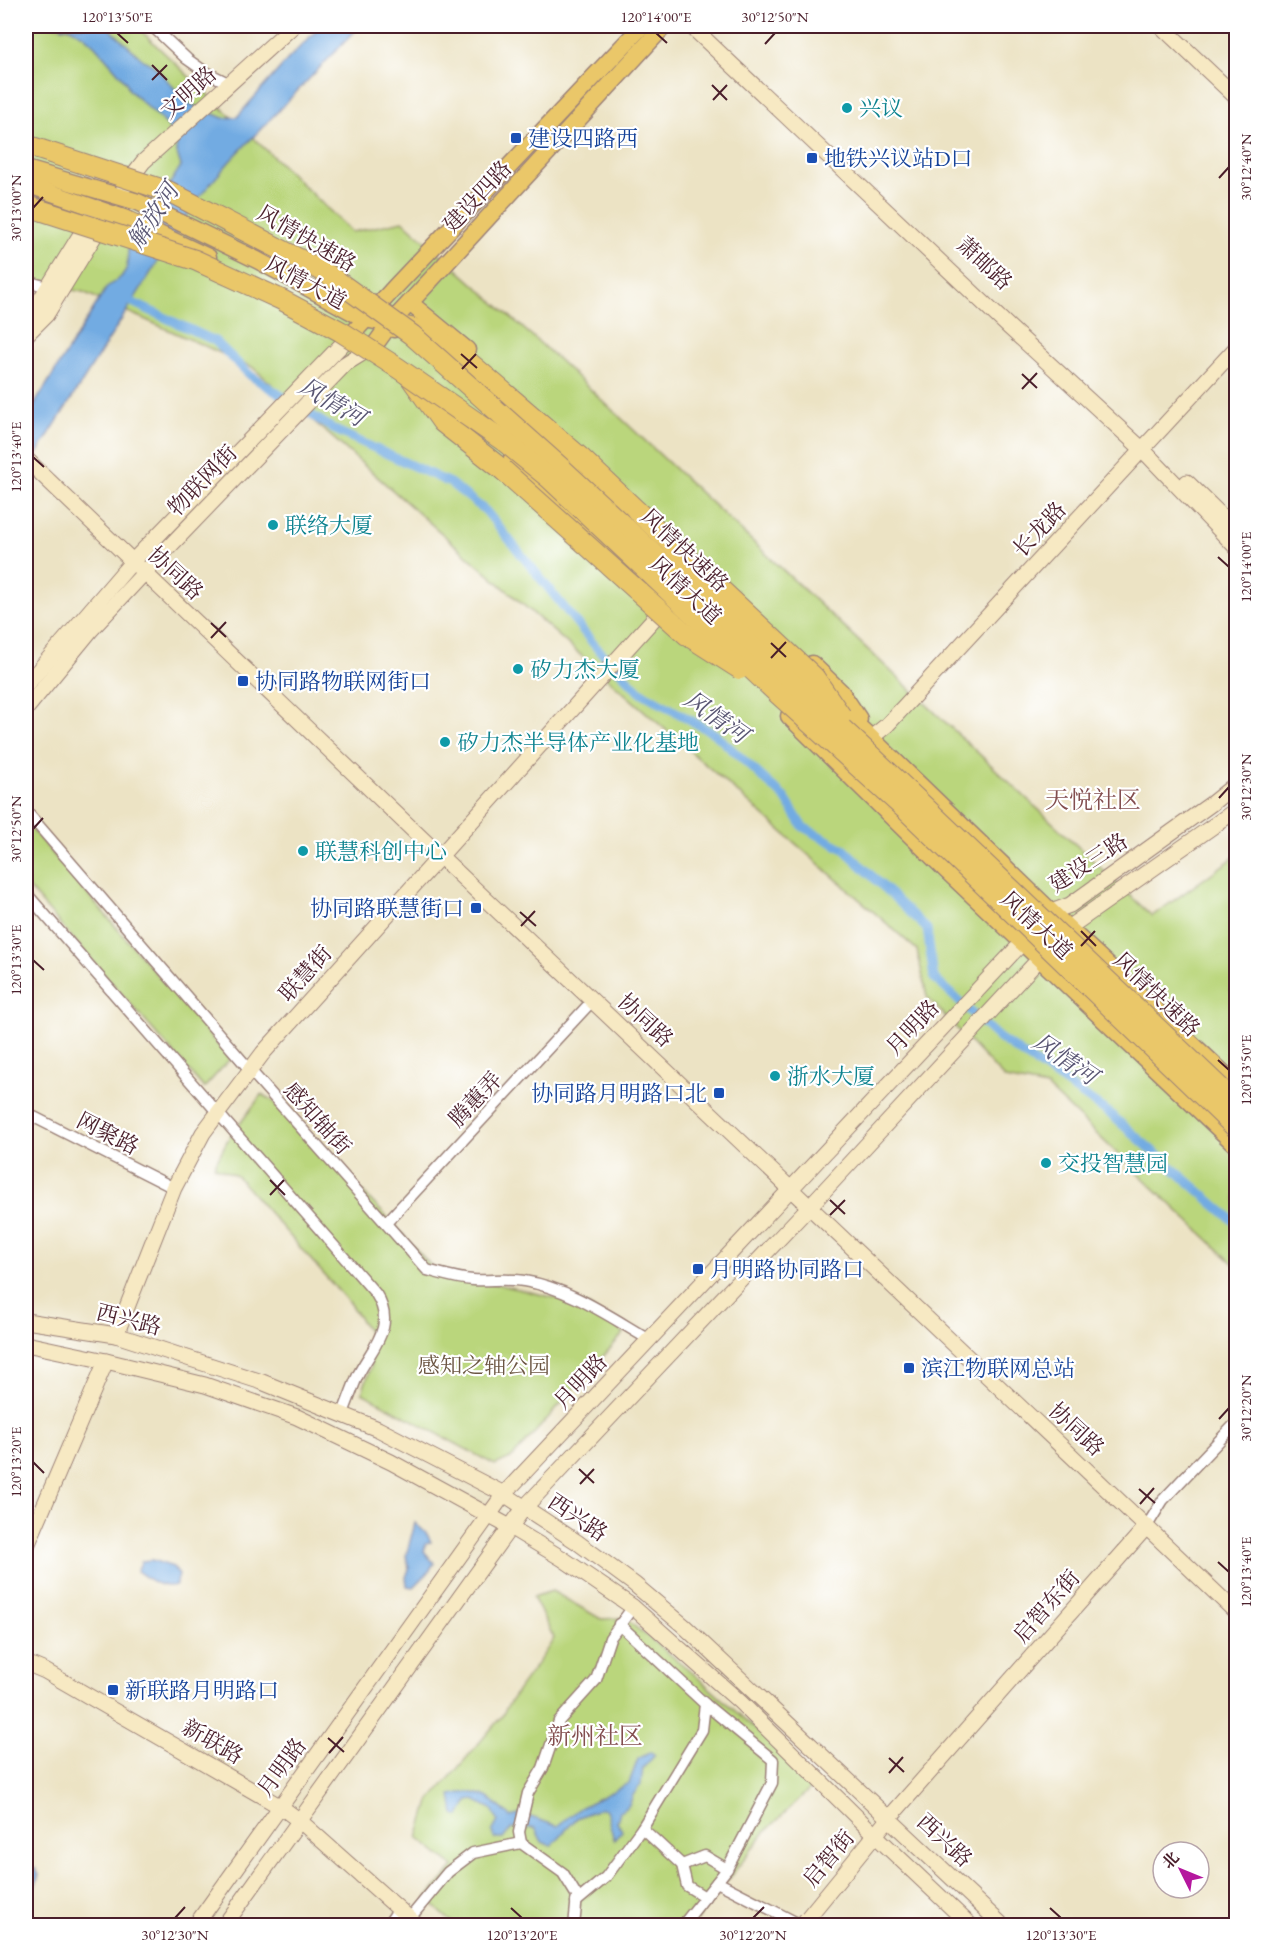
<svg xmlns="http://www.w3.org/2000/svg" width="1262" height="1951" font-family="'EB Garamond','Noto Serif SC',serif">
  <rect width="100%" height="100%" fill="#fff"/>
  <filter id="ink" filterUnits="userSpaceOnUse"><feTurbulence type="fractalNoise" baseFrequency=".0167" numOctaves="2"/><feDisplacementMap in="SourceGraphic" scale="12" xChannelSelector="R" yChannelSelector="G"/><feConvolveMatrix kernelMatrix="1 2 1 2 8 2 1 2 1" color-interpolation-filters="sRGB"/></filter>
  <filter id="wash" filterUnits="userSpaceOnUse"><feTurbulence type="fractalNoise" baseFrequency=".008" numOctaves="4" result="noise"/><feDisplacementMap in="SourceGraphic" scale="24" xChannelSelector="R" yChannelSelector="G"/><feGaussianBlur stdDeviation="1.35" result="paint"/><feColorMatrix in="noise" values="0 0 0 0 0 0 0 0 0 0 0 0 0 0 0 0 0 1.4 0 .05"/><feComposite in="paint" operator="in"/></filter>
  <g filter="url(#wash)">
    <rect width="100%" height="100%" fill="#ece3c4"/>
    <g fill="#bad67c" stroke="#827a54" stroke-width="1.5">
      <polygon points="26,26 136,26 352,232 403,221 559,360 1152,916 1236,856 1236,983 1230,990 1236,996 1236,1266 1047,1087 1005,1079 927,997 917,950 252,367 83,292 26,281"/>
      <polygon points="26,823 230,1059 204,1088 26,885"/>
      <polygon points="262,1094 273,1101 390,1220 434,1269 589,1306 624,1333 513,1457 495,1465 362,1393 371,1367 368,1331 350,1304 237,1176 214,1166 227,1141"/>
      <path d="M552,1591L601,1619L624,1618L687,1668L816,1783L765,1832L693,1925H455L426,1899L454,1867L418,1838L429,1802L502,1716C516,1688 539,1665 554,1638L533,1597Z"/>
    </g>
    <g fill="#72abe2" stroke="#5e6586" stroke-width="1.5">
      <polygon points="61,26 107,26 143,60 153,65 188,103 223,118 237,117 288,59 321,26 360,26 230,161 196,201 26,471 26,418 107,287 121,277 127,268 128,250 181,166 176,150 177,143 167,125 129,90 126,82 117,71 95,46 83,35 68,27 62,28"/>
      <polygon points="415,1523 427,1534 431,1542 426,1543 424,1551 434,1563 428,1573 414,1587 407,1586 406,1577 409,1569 406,1556"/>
      <path d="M152,1560L173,1567L179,1575L176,1585C160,1589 150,1580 137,1571L142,1561Z"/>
      <path d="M651,1752L655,1755L643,1768L641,1784L633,1795L629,1805L620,1812L617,1821L622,1831L614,1840L606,1810L600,1808L577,1818L551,1846L542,1842L535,1828H512L504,1838H494L492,1832L498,1821L492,1809L474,1800L468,1801L460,1816L454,1814L451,1795C481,1787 490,1798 511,1817L522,1814L557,1826L580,1808L629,1783L638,1759Z"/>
      <polygon points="26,1865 28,1868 35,1868 39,1875 30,1899 26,1906"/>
    </g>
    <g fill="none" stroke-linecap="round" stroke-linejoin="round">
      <polyline stroke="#72abe2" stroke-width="9" points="123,298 215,341 251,376 335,430 450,483 486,511 596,647 639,691 715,734 785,798 803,827 844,849 927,929 934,978 999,1038 1109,1113 1236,1223"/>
    </g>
  </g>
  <g filter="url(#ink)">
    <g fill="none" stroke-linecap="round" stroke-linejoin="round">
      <g stroke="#9b8178" stroke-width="13">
        <g id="street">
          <polyline points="152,26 187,59 204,71 230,84"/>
          <polyline points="26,281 48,287"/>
          <path d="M26,811L250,1070L427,1270C442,1274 457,1279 473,1280C490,1281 507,1278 524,1281C570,1288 610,1317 650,1340"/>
          <path d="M26,893L376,1294C397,1327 372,1347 358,1375C352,1388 348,1402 342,1415"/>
          <polyline points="26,1113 174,1188"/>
          <polyline points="386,1223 593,1000"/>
          <polyline points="1147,1526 1163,1500 1236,1423"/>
          <polyline points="642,1828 682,1865 687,1886 705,1897"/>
          <polyline points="521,1843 519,1832 528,1793 543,1768 559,1721 596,1680 610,1638 633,1607"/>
          <polyline points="682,1865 705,1856 727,1869"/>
          <polyline points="717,1882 801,1925"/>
          <polyline points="576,1902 606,1877 642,1828 702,1730 705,1704 619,1624"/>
          <polyline points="410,1918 448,1872 473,1853 521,1843 563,1873 577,1896 574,1926"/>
          <polyline points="387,1926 396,1913 397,1907"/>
          <polyline points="682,1926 727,1869 772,1783 773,1760 705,1704"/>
        </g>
      </g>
      <g stroke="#9b8178" stroke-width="17">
        <g id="secondary">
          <polyline points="691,26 1010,328 1143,450 1236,547"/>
          <polyline points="1161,26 1236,97"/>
          <polyline points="124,187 143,162 293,26"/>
          <polyline points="26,323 97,208"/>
          <polyline points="26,335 46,315 103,222"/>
          <polyline points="26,459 440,856 1236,1612"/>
          <polyline points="1187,482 1236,530"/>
          <polyline points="26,685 132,562 353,333"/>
          <polyline points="26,709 90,631 144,573 345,364 374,346"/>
          <polyline points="871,738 887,725 1236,348"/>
          <polyline points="26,1321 116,1335 262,1382 378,1429 504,1494 577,1542 634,1584 684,1626 1003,1926"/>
          <polyline points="116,1335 174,1188 203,1133 263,1053 667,604"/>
          <polyline points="26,1344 106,1361 205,1385 297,1417 391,1462 510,1527 563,1559 633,1607 688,1656 740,1702 876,1836 971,1926"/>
          <polyline points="26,1548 106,1361"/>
          <polyline points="26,1663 45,1671 281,1807 300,1821 418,1926"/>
          <polyline points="195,1926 504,1494 1051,912 1070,905 1211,804 1236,784"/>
          <polyline points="224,1926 524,1508 809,1207 1068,928 1236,810"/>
          <polyline points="801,1926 889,1818 1147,1526"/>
        </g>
      </g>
      <g stroke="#9b8178" stroke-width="19">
        <g id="primary">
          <polyline points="26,169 138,202 257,260 365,319 390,324 394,329"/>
          <polyline points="26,184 127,219 208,257"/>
          <polyline points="410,303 467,350"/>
          <polyline points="353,333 396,286 642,26"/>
          <polyline points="374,346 390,324 427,284 664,26"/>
          <polyline points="512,458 690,626"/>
          <polyline points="566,460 632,519"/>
          <polyline points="812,664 841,692 859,719"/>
          <polyline points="835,705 871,738 1068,928 1236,1085"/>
          <polyline points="789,716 947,871 1236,1145"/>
        </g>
      </g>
      <g stroke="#9b8178" stroke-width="22">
        <g id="highway">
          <polyline points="26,206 43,211"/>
          <polyline points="395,325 426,331 457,352 580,457 637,511"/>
          <polyline points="410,377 442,422 503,470"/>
        </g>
      </g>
      <use href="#street" stroke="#fff" stroke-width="10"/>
      <use href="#secondary" stroke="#f7e9c3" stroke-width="15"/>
      <use href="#primary" stroke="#eac769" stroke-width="16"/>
      <use href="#highway" stroke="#eac769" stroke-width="20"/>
      <g stroke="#9b8178" stroke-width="22" stroke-linecap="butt">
        <g id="highway-bridge">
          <polyline points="26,145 170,192 326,273 412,335 559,466 863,748 1236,1103"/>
          <polyline points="43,211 195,260 282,300 340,331 398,368 505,442 549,478 778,694 905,809 1236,1128"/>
          <polyline points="503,470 687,635 740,669"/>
          <polyline points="637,511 814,677 841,716"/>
        </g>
      </g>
      <use href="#highway-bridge" stroke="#eac769" stroke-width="20"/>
    </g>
  </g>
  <path fill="none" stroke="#4a1f2b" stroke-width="2" d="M117,33L128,43M656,33L667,43M765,44L775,33M152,65L167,80M152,80L167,65M712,85L727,100M713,100L727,85M1219,178L1229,167M33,208L43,197M461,354L477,368M462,369L476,354M1022,374L1037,388M1022,389L1037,373M33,457L44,467M1218,557L1229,567M211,623L226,637M211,638L226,622M771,643L786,657M771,658L786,642M1219,798L1229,787M33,829L43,818M520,912L536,926M521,926L535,911M1081,931L1096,946M1081,946L1095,931M33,960L44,970M1218,1060L1229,1070M270,1180L285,1195M270,1195L284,1180M830,1200L845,1214M830,1215L845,1200M1219,1419L1229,1408M33,1462L44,1473M579,1469L594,1483M580,1484L594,1469M1139,1489L1155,1503M1140,1504L1154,1488M1218,1562L1229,1572M328,1738L344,1752M329,1753L343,1737M889,1758L904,1772M889,1773L903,1757M511,1908L522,1918M1050,1908L1061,1918M175,1918L185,1907M753,1918L764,1907"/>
  <g fill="#0f9aa8" stroke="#fff" stroke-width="2">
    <circle cx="847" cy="108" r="6"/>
    <circle cx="273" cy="525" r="6"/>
    <circle cx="518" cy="669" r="6"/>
    <circle cx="445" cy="742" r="6"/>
    <circle cx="303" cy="851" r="6"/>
    <circle cx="775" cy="1076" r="6"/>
    <circle cx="1046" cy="1163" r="6"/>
  </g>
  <g fill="#1a4fb4" stroke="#fff" stroke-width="2">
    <rect x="510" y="132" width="12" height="12" rx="3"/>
    <rect x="806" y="152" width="12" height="12" rx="3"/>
    <rect x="237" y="675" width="12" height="12" rx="3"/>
    <rect x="470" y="902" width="12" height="12" rx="3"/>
    <rect x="713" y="1087" width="12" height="12" rx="3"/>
    <rect x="692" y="1263" width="12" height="12" rx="3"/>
    <rect x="903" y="1362" width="12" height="12" rx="3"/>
    <rect x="107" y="1684" width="12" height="12" rx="3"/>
  </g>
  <g text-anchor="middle" stroke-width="4.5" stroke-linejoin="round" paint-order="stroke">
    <g font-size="22" fill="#4a1f2b" stroke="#fff">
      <text transform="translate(188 92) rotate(-42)" y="8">文明路</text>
      <text transform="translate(477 196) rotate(-47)" y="8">建设四路</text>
      <text transform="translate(307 238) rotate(30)" y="8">风情快速路</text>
      <text transform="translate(985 263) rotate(43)" y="8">萧邮路</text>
      <text transform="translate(306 282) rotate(28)" y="8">风情大道</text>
      <text transform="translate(202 480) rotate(-46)" y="8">物联网街</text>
      <text transform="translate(1039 529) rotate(-47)" y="8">长龙路</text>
      <text transform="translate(685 550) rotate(43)" y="8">风情快速路</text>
      <text transform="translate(176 573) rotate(43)" y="8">协同路</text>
      <text transform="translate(686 590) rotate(43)" y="8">风情大道</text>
      <text transform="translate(1088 862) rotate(-33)" y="8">建设三路</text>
      <text transform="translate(1037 925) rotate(43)" y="8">风情大道</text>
      <text transform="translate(305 973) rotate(-48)" y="8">联慧街</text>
      <text transform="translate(1157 994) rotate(44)" y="8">风情快速路</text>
      <text transform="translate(646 1020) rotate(43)" y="8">协同路</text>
      <text transform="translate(912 1027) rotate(-47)" y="8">月明路</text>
      <text transform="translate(475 1099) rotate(-47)" y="8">腾蕙弄</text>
      <text transform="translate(318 1118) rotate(48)" y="8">感知轴街</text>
      <text transform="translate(108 1133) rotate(27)" y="8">网聚路</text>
      <text transform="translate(129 1319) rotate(14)" y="8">西兴路</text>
      <text transform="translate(580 1381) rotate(-47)" y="8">月明路</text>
      <text transform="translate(1077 1429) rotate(43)" y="8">协同路</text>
      <text transform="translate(578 1517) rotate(34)" y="8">西兴路</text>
      <text transform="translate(1046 1606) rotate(-49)" y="8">启智东街</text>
      <text transform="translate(213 1741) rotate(30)" y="8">新联路</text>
      <text transform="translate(281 1767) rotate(-54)" y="8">月明路</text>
      <text transform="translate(945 1840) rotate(43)" y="8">西兴路</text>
      <text transform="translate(828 1858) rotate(-50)" y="8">启智街</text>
    </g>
    <g font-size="22" fill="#0d838f" stroke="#fff" text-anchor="start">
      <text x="859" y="116">兴议</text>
      <text x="285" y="533">联络大厦</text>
      <text x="530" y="677">矽力杰大厦</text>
      <text x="457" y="750">矽力杰半导体产业化基地</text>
      <text x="315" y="859">联慧科创中心</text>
      <text x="787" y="1084">浙水大厦</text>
      <text x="1058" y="1171">交投智慧园</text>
    </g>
    <g font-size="22" fill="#164399" stroke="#fff" text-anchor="start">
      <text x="528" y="146">建设四路西</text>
      <text x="824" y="166">地铁兴议站D口</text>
      <text x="255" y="689">协同路物联网街口</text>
      <text x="464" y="916" text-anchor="end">协同路联慧街口</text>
      <text x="707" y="1101" text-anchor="end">协同路月明路口北</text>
      <text x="710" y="1277">月明路协同路口</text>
      <text x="921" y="1376">滨江物联网总站</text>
      <text x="125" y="1698">新联路月明路口</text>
    </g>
    <g font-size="22" fill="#6c5643" stroke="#fff">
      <text x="484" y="1373">感知之轴公园</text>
    </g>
    <g font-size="24" font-style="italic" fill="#5a5774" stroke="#fff">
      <text transform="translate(153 216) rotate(-57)" y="8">解放河</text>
      <text transform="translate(332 402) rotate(30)" y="8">风情河</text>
      <text transform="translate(716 717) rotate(35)" y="8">风情河</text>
      <text transform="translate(1065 1059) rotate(34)" y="8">风情河</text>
    </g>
    <g font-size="24" fill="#834e4f" stroke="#fff">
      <text x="1093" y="808">天悦社区</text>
      <text x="595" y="1744">新州社区</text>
    </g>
  </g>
  <rect width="1262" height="1951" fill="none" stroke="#fff" stroke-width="66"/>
  <g transform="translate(1181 1870) rotate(313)"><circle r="28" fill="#ffffff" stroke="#b7a5aa" stroke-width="1.5"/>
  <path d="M0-4.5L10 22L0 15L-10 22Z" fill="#b5179e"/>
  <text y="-9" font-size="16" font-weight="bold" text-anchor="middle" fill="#4a1f2b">北</text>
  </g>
  <rect x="33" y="33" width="1196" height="1885" fill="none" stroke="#4a1f2b" stroke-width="2"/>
  <g font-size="15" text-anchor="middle" fill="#4a1f2b">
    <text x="117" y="22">120°13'50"E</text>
    <text x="656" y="22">120°14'00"E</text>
    <text x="775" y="22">30°12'50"N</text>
    <text transform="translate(1246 167) rotate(-90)" y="5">30°12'40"N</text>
    <text transform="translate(16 208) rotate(-90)" y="5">30°13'00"N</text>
    <text transform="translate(16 457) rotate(-90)" y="5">120°13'40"E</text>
    <text transform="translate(1246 567) rotate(-90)" y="5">120°14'00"E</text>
    <text transform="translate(1246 787) rotate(-90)" y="5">30°12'30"N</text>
    <text transform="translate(16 829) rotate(-90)" y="5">30°12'50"N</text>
    <text transform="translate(16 960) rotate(-90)" y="5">120°13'30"E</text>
    <text transform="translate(1246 1070) rotate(-90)" y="5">120°13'50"E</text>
    <text transform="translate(1246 1408) rotate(-90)" y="5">30°12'20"N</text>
    <text transform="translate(16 1462) rotate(-90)" y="5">120°13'20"E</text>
    <text transform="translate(1246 1572) rotate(-90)" y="5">120°13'40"E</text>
    <text x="175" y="1940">30°12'30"N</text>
    <text x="522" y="1940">120°13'20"E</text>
    <text x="753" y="1940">30°12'20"N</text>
    <text x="1061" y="1940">120°13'30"E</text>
  </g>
</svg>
